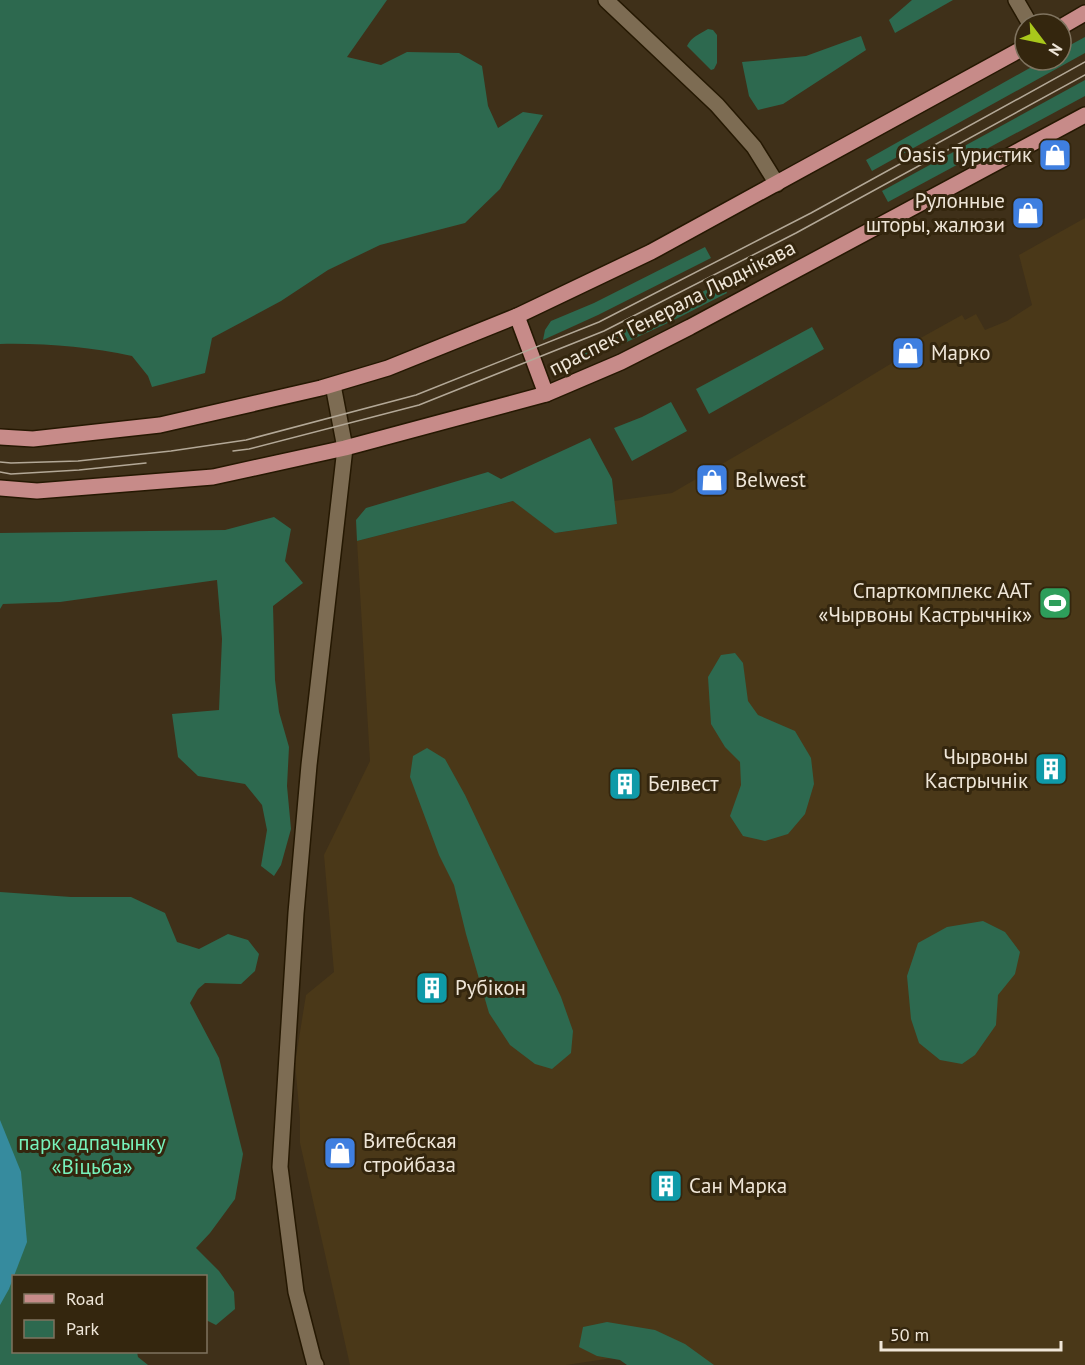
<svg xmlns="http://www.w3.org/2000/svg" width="1085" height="1365" font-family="'PT Sans',sans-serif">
  <rect width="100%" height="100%" fill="#3f3019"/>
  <polygon fill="#4a3818" points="1085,218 1085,1365 697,1365 666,1350 566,1365 350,1365 300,1143 300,1118 295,1063 306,995 334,972 324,855 370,761 357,541 514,501 555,533 617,524 614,501 672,493 823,405 920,346 917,340 962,315 965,320 976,314 985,330 1007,321 1032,305 1019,255"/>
  <g fill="#2d694f">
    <path d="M0,0H387L347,57L381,65L407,52L459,53L482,66L488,106L498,128L523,112L543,115L500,189L465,223L380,245L328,270L281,301L212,338L205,373L152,387L148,376L132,356C89,347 45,343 0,344Z"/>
    <polygon points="912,0 953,0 895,33 889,20"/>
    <path d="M708,29L713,30L717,35V63L714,69L711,70L687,46C691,37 700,34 708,29Z"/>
    <polygon points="861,36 866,50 783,104 758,110 749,96 742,62 806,56"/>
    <polygon points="1085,37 1085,53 872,171 866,160 1044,60 1061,60 1061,50"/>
    <polygon points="1085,80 1085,96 888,202 882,191"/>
    <polygon points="705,247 711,258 598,315 543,340 545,330 551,321 594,303"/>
    <path d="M722,282L727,293L672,321L573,367L562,366L553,362C610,337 667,310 722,282Z"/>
    <polygon points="812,327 824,349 709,414 696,389"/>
    <polygon points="671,402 687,431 632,461 614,428 642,417"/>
    <polygon points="590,438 612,479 617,524 555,533 513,501 357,541 356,520 366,508 488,472 501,479"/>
    <polygon points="274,517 291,529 285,561 303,583 273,606 275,680 279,712 289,747 287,786 291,829 281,865 274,876 261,866 267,830 262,805 245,784 198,776 178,757 172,714 219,710 222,639 217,580 60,602 3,604 0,609 0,533 225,530"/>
    <polygon points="735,653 743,663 748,701 758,715 795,731 811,758 814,784 805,814 788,834 765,841 743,836 730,816 741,785 740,762 725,747 711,724 708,677 721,655"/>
    <polygon points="427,748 445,759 465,795 561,997 573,1031 571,1053 552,1069 535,1064 510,1045 489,1013 466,934 454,885 439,855 410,777 413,756"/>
    <polygon points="0,892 71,897 131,897 165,913 177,942 199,949 228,934 248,940 259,954 255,971 241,984 205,983 198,989 190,1003 219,1058 243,1154 235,1199 210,1233 196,1248 219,1271 234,1292 235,1309 216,1325 206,1320 206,1276 14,1276 14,1352 137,1352 138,1357 148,1365 0,1365"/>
    <polygon points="983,921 1005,932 1020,952 1015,974 998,995 996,1025 975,1055 962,1064 940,1060 919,1043 911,1019 907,976 918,943 947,927"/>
    <polygon points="607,1322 655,1330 685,1344 714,1365 627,1365 620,1360 597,1356 579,1347 583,1327"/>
  </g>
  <polygon fill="#368b9e" points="0,1120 21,1172 27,1242 9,1289 0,1305"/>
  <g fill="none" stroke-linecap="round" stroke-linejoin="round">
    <g stroke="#251802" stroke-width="18">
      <g id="minor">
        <polyline points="606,0 717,105 754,147 777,184"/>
        <polyline points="1016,0 1030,24"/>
        <polyline points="316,1365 314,1362 296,1292 280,1167 296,913 309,765 345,448 333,385"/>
      </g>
    </g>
    <g stroke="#251802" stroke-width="18">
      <g id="major">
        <polyline points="1061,27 1085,13"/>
        <polyline points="517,316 546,394"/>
        <polyline points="0,437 33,439 160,425 321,388 388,368 517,316 651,252 1025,47"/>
        <polyline points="0,488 37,491 213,477 345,448 546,394 621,362 690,327 1085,115"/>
      </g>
    </g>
    <use href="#minor" stroke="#7d6c53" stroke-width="15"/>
    <use href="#major" stroke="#c78b89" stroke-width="15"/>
    <g stroke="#b3a897" stroke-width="1.5">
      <polyline points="233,451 249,449 419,405 604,331 796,233 1085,75"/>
      <polyline points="0,462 11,463 78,461 171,451 246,440 416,395 599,322 811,213 1085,62"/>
      <polyline points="0,472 11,474 79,470 146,463"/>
    </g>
  </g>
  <defs>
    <g id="shop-square" transform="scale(1.725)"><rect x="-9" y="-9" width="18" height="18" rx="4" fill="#3f7fe0" stroke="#34260e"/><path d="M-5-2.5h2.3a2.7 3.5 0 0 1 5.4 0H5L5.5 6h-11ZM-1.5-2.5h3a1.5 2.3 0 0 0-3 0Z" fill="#fff"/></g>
    <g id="stadium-square" transform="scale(1.725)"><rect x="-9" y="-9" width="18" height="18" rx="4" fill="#2e9e5b" stroke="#34260e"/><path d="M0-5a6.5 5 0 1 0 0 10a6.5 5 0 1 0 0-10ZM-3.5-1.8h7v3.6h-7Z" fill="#fff"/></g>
    <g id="building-square" transform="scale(1.725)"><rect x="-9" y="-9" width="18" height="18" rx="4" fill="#0f9aa8" stroke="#34260e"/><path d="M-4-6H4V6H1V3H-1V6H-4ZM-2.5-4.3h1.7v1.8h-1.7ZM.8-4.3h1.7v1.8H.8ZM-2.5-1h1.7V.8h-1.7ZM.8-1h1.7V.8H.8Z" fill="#fff"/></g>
  </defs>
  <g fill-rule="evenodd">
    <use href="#shop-square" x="1055" y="155"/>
    <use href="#shop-square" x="1028" y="213"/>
    <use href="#shop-square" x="908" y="353"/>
    <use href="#shop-square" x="712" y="480"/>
    <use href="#stadium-square" x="1055" y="603"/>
    <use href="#building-square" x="1051" y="769"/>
    <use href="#building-square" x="625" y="784"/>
    <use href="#building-square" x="432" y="988"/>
    <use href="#shop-square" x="340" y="1153"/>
    <use href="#building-square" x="666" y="1186"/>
  </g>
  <g text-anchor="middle" stroke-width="6" stroke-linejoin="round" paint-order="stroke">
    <g font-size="21" fill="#efe6d8" stroke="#34260e" text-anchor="start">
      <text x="1032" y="162" text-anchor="end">Oasis Туристик</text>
      <text x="1005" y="208" text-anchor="end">Рулонные<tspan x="1005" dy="24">шторы, жалюзи</tspan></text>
      <text x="931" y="360">Марко</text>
      <text x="735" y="487">Belwest</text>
      <text x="1032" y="598" text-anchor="end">Спарткомплекс ААТ<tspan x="1032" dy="24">«Чырвоны Кастрычнік»</tspan></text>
      <text x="1028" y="764" text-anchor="end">Чырвоны<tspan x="1028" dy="24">Кастрычнік</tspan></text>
      <text x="648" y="791">Белвест</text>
      <text x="455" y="995">Рубікон</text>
      <text x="363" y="1148">Витебская<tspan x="363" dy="24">стройбаза</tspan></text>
      <text x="689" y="1193">Сан Марка</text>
    </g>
    <g font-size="21" fill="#efe6d8" stroke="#34260e">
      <text transform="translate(672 308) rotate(-27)" y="7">праспект Генерала Люднікава</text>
    </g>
    <g font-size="21" fill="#77f2bb" stroke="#34260e">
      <text x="92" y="1150">парк адпачынку<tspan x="92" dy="24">«Віцьба»</tspan></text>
    </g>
  </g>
  <rect x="12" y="1275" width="195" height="78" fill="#34260e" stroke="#7f735f" stroke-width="1.5"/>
  <rect x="24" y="1294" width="30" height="9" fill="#c78b89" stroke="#7f735f" stroke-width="1.5"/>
  <text x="66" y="1305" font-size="18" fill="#efe6d8">Road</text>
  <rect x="24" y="1320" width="30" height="18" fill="#2d694f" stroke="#7f735f" stroke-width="1.5"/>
  <text x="66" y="1335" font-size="18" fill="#efe6d8">Park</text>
  <g transform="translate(1043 42) rotate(122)"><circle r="28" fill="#34260e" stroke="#7f735f" stroke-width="1.5"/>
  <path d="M0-4.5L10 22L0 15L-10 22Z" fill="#a9c71b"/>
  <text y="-9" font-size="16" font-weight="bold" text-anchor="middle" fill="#efe6d8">N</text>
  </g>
  <path d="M881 1341v9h180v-9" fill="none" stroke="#efe6d8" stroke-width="3"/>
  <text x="890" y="1341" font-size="18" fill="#efe6d8" stroke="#34260e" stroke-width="4.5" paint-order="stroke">50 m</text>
</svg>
